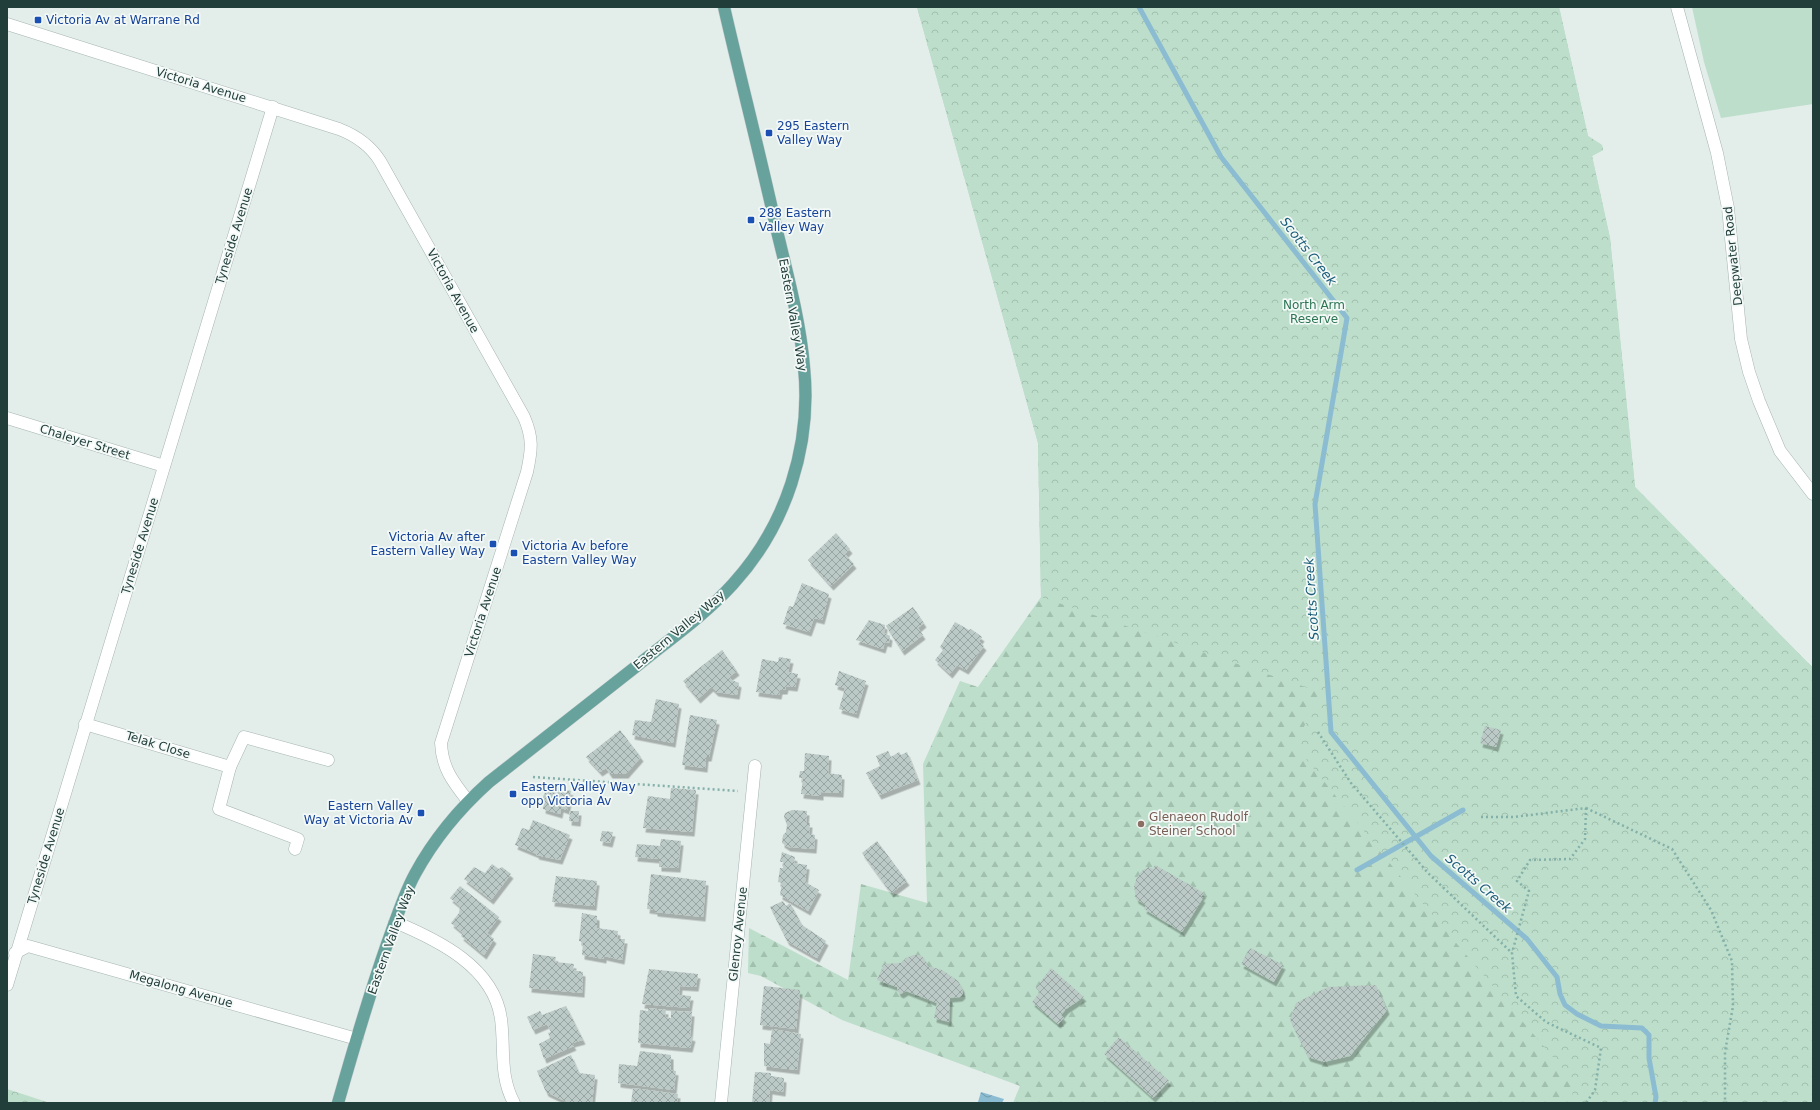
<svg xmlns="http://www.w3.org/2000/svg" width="1820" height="1110" font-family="'DejaVu Sans',sans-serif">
  <defs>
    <pattern id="forest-firs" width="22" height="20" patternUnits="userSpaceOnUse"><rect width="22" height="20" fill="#bcdeca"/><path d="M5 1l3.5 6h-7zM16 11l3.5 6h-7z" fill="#a1c0ae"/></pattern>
    <pattern id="park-crowns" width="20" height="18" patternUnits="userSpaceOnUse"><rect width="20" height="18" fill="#bcdeca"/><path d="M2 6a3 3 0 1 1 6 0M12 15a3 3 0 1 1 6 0" fill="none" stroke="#a1c0ae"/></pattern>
    <pattern id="water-waves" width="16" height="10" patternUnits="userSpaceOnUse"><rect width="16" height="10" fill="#8bbcd2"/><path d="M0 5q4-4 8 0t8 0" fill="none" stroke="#719aac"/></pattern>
    <pattern id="building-cross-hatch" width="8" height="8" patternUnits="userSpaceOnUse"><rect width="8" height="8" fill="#bbcac6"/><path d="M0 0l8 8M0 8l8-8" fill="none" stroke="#98a5a2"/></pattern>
    <filter id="shadow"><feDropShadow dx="2.5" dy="4.5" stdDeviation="0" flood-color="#0004"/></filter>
  </defs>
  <rect width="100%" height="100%" fill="#e3edea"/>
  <polygon fill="#bcdeca" points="1692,7 1813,7 1813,104 1721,118 1704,62"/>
  <polygon fill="url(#forest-firs)" points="917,7 1559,7 1588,136 1602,145 1603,150 1592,156 1610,238 1635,487 1813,668 1813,1103 1013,1103 1020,1086 842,1020 761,976 748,973 749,928 848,980 861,884 927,903 923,764 960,681 978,687 1041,597 1038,443"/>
  <g fill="url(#park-crowns)">
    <polygon points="917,7 1559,7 1588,136 1602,145 1603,150 1592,156 1610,238 1635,487 1813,668 1813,1103 1572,1103 1573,1081 1413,892 1294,744 1323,693 1041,597 1038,443"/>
    <polygon points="7,1089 50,1103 7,1103"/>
  </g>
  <polygon fill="url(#water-waves)" points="981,1092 1004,1099 1002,1103 978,1102"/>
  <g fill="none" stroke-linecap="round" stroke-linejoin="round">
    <g stroke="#8bbcd2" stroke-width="5">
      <polyline points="1139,7 1221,157 1347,318 1315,504 1331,732 1431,856 1527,939 1557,977 1560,994 1565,1005 1577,1014 1601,1026 1642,1028 1649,1035 1649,1058 1656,1097 1655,1103"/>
      <polyline points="1357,870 1463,810"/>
    </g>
  </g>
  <g fill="url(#building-cross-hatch)" filter="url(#shadow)">
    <polygon points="836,533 850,549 845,554 854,564 831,586 808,560"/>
    <polygon points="802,583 829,594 822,620 814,618 809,632 783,624 789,606 793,607"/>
    <polygon points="913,607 924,623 918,628 923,635 902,651 886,626"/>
    <polygon points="869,620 885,625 884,633 890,636 889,643 885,642 883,649 856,640"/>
    <polygon points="955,622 969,630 971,629 982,637 979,641 984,646 966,670 957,665 950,674 935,660 943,650 940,647"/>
    <polygon points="722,650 737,671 729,677 732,680 739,683 737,695 716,692 711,687 698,699 683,681"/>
    <polygon points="779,657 791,659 788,672 798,674 795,687 786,686 785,690 780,690 779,695 756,692 762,659 778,662"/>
    <polygon points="839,671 866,681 856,714 839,709 845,688 835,685"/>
    <polygon points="656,699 679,704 673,743 632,735 635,720 651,722"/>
    <polygon points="690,715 717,720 709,757 706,757 705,768 682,765"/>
    <polygon points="1485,726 1501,730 1496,747 1480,743"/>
    <polygon points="620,730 641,757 626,774 610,774 606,768 600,772 586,757"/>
    <polygon points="888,751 891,757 899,752 901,755 907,752 918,780 879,795 866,773 880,766 876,756"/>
    <polygon points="805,753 829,756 828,773 842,775 841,793 821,792 821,796 801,794 803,778 799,778 800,771 804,771"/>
    <polygon points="546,783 552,785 553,783 567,787 566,790 571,791 567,810 561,808 560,814 543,809 544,803 541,802 545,792 542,792"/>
    <polygon points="671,788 696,790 692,832 643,828 648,796 670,799"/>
    <polygon points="792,810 807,811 806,823 810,823 809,834 815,835 814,849 788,847 782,843 783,835 786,832 787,825 784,817 785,813"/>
    <polygon points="570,811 579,811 578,822 569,821"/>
    <polygon points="533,820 570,835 560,860 536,855 537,854 515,845 522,828 529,830"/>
    <polygon points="602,831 613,832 610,843 600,841"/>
    <polygon points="661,839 681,841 678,868 659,867 659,859 635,857 637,844 660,846"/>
    <polygon points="877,841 907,881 891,893 862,853"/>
    <polygon points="782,852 795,857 794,863 807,865 805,882 819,890 808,911 780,895 782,883 778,882 780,868 783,868 784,862 780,862"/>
    <polygon points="492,864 499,869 502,867 511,874 491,900 464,879 474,867 485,873"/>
    <polygon points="1155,865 1204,893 1201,897 1203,898 1182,932 1144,909 1146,905 1136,899 1134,886 1137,877 1143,870 1149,867 1153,869"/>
    <polygon points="651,874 706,881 703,917 655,912 655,910 647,909"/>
    <polygon points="556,876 597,881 594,906 552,902"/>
    <polygon points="460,886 499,917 487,933 494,939 484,955 461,936 463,933 451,923 459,913 460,906 450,898"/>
    <polygon points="783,901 786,906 790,903 802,925 826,941 817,958 787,941 770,907"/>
    <polygon points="582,913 597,916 597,928 618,931 617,939 625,939 622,960 604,956 604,959 582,955 583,942 579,941"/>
    <polygon points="1250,948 1283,965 1274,982 1241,964"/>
    <polygon points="533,954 556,957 555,962 574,964 573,970 583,972 582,993 529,988"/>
    <polygon points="913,955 920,955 924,958 928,966 942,970 958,981 962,988 963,994 960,997 950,998 949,1022 934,1018 937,1003 906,991 901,994 898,992 897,987 877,980 884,964 901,963 906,958"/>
    <polygon points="1051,968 1084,997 1066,1009 1061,1015 1064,1018 1058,1024 1032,1002 1040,992 1036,988"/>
    <polygon points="649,969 698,974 696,987 680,986 679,995 691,996 689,1008 642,1004"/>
    <polygon points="1376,985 1387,1010 1350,1056 1324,1062 1308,1057 1290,1020 1296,1003 1328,987"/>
    <polygon points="764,986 800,990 796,1029 760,1025"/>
    <polygon points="566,1006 583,1040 572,1043 574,1046 544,1059 539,1044 550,1038 548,1033 551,1032 547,1024 533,1030 527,1017 540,1011 542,1015"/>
    <polygon points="648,1008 666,1010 665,1017 671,1018 671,1011 692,1012 690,1036 693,1037 690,1048 638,1043 640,1010 648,1011"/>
    <polygon points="772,1029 801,1034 797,1070 764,1066 764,1043 770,1044"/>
    <polygon points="1119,1037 1169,1081 1153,1098 1104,1054"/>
    <polygon points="640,1051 671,1055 671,1070 676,1071 674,1090 618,1083 619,1064 637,1066"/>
    <polygon points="571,1055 579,1073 595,1075 592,1103 569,1103 546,1092 537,1071"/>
    <polygon points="755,1072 771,1073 771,1076 784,1078 783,1092 770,1090 769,1103 752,1103"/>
    <polygon points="633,1088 678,1094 677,1103 631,1103"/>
  </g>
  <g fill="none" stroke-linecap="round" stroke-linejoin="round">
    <g stroke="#a5b5b2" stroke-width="13">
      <g id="minor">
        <polyline points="1677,7 1717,153 1728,208 1741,339 1749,372 1759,401 1780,451 1813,494"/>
        <polyline points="7,418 164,466"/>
        <polyline points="85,724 230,767 219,809 298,839 295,849"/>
        <polyline points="230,767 244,737 328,760"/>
        <path d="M395,922C438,940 494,967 501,1019C505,1049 499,1075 514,1103"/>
        <polyline points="15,953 28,946 357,1039"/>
        <polyline points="7,985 273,107"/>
        <polyline points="721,1103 755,766"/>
      </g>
    </g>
    <g stroke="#a5b5b2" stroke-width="13">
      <path id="tertiary" d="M7,24L339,129C357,136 370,145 380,161L524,417C533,438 532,449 527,472L441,743C442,768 453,782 468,801"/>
    </g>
    <g stroke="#c1c9c8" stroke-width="13">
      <path id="primary" d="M338,1103C353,1050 369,996 387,944C396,920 403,896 415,874C434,839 460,808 489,782C539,743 588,704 638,665C670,639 705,615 733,584C786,526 812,446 804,367C800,320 787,273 776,227C760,154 741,81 724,7"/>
    </g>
    <g stroke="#83b0a9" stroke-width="2.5" stroke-dasharray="2 3" stroke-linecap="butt">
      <polyline points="1318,732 1351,783 1428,873 1512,953"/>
      <polyline points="533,777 738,791"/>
      <polyline points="1586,808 1585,839 1570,859 1530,860 1517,881 1529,891 1512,953 1516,996 1546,1022 1601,1048 1595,1090 1586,1103"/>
      <polyline points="1586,808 1672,849 1711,910 1732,961 1733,1006 1725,1052 1725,1103"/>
      <polyline points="1481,817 1514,817 1586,808"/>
    </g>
    <use href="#minor" stroke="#fff" stroke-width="12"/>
    <use href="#tertiary" stroke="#fff" stroke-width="12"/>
    <use href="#primary" stroke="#67a29c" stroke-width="12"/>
  </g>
  <g fill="#1a4fb4" stroke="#f3f9f7" stroke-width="1.5">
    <rect x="34" y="16" width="8" height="8" rx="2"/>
    <rect x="765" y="129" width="8" height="8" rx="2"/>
    <rect x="747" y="216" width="8" height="8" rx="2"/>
    <rect x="489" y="540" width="8" height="8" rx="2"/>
    <rect x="510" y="549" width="8" height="8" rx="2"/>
    <rect x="509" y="790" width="8" height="8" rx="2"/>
    <rect x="417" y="809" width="8" height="8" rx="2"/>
  </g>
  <circle fill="#8d6e63" stroke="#f3f9f7" stroke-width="1.5" cx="1141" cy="824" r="4"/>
  <g text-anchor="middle" stroke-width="3.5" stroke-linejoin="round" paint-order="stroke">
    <g font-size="12" fill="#164399" stroke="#f3f9f7" text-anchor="start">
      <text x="46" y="24">Victoria Av at Warrane Rd</text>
      <text x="777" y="130">295 Eastern<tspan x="777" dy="14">Valley Way</tspan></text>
      <text x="759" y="217">288 Eastern<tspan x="759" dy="14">Valley Way</tspan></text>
      <text x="485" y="541" text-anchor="end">Victoria Av after<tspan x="485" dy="14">Eastern Valley Way</tspan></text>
      <text x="522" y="550">Victoria Av before<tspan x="522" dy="14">Eastern Valley Way</tspan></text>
      <text x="521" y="791">Eastern Valley Way<tspan x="521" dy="14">opp Victoria Av</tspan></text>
      <text x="413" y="810" text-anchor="end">Eastern Valley<tspan x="413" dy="14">Way at Victoria Av</tspan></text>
    </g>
    <g font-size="12" fill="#223e3b" stroke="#f3f9f7">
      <text transform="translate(201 85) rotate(17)" y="4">Victoria Avenue</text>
      <text transform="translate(234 236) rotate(-73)" y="4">Tyneside Avenue</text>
      <text transform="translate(1733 256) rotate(-96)" y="4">Deepwater Road</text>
      <text transform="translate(453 291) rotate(61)" y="4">Victoria Avenue</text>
      <text transform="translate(793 315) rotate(80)" y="4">Eastern Valley Way</text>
      <text transform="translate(85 442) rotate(17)" y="4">Chaleyer Street</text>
      <text transform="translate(140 546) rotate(-73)" y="4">Tyneside Avenue</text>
      <text transform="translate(483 612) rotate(-72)" y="4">Victoria Avenue</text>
      <text transform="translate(679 630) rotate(-40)" y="4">Eastern Valley Way</text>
      <text transform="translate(158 745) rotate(17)" y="4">Telak Close</text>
      <text transform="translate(46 856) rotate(-73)" y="4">Tyneside Avenue</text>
      <text transform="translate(738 934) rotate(-84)" y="4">Glenroy Avenue</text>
      <text transform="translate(391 940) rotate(-70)" y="4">Eastern Valley Way</text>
      <text transform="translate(181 989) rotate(16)" y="4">Megalong Avenue</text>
    </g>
    <g font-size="12" fill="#2c7553" stroke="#f3f9f7">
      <text x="1314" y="309">North Arm<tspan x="1314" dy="14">Reserve</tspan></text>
    </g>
    <g font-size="12" fill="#785e54" stroke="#f3f9f7" text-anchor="start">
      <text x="1149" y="821">Glenaeon Rudolf<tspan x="1149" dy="14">Steiner School</tspan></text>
    </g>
    <g font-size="13" font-style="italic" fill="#1c5d7a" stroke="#f3f9f7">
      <text transform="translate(1309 251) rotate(52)" y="5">Scotts Creek</text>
      <text transform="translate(1311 599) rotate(-94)" y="5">Scotts Creek</text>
      <text transform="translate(1479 883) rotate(41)" y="5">Scotts Creek</text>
    </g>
  </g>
  <rect width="1820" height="1110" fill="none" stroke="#223e3b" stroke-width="16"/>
</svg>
